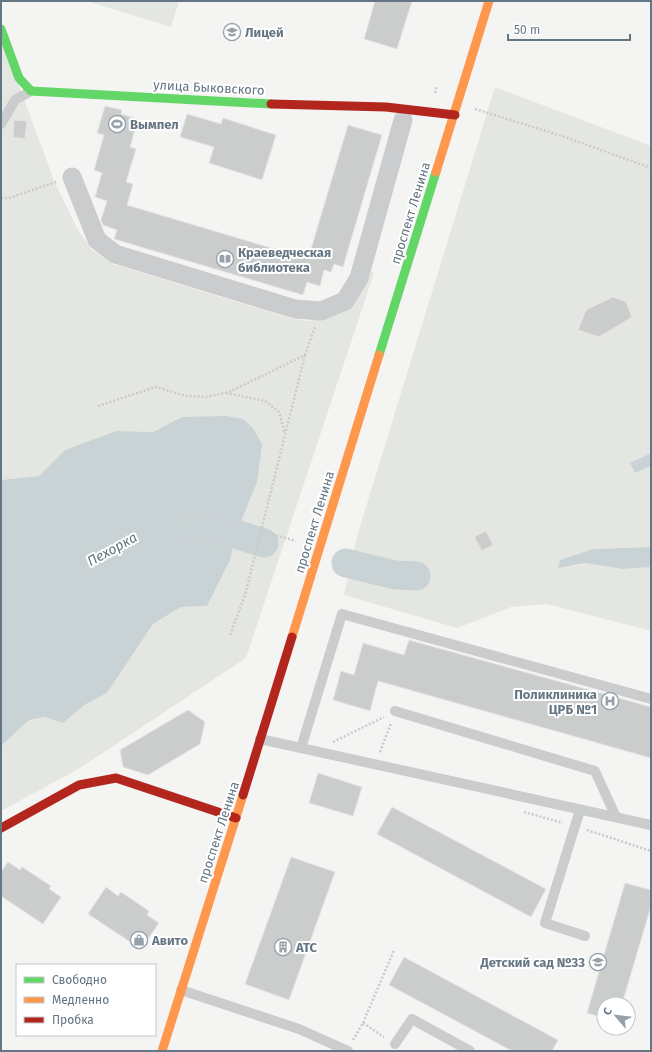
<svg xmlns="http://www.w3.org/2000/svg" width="652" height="1052" font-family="'Fira Sans',sans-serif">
  <rect width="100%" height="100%" fill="#f4f4f3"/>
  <g fill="#e4e7e1">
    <polygon points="87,1 179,1 171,27"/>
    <polygon points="1,37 55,183 78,230 92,250 113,264 290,318 307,321 327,318 365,270 374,273 246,658 80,768 1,811 1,746 29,720 45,717 63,723 86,704 107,693 153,624 181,607 207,606 230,560 236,534 257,482 182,417 153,432 116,431 65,450 39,476 1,480"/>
    <polygon points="495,87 651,146 651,453 630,463 635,473 651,466 651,547 594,549 570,567 585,563 623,569 651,567 651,631 547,604 511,607 457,628 344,595 358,533"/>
  </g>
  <g fill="#c9d2d4">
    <polygon points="226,416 243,419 253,428 262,444 257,482 236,534 230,560 207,606 181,607 153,624 107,693 86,704 63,723 45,717 29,720 1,746 1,480 39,476 65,450 116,431 153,432 182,417"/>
    <polygon points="651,453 651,466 635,473 630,463"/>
    <polygon points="651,547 651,567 623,569 585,563 558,568 560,560 594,549"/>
  </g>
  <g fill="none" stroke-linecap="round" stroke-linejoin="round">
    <g stroke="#c9d2d4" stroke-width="29">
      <polyline points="198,528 213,527 264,543"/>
      <polyline points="346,563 395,575 416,576"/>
    </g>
  </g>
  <g fill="#cbcdcd" stroke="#e4e4e2">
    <polygon points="375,1 412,1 397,49 364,39"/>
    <polygon points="105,106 122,110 121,114 138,119 130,147 136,149 126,182 133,184 127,205 308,259 348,125 382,135 343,267 334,264 331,272 324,270 320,286 307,282 303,295 114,239 117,230 103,225 101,220 107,201 95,197 102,173 94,170 104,135 97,133"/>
    <polygon points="187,114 221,124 223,118 276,135 262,180 209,163 214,147 180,137"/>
    <polygon points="14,120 27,121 25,139 13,137"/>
    <polygon points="613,297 626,302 632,317 599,337 578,330 586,310"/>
    <polygon points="486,531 493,545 482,551 474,537"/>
    <polygon points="409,640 651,707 651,758 378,681 370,711 333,700 341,671 354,675 363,643 404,655"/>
    <polygon points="188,710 205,722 200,744 148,775 123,767 120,750"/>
    <polygon points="318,773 362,787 353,816 309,803"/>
    <polygon points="392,807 546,889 531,917 377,834"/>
    <polygon points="291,857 335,872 289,1000 245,984"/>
    <polygon points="8,862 20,870 22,867 51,886 49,889 61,897 43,924 1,896 1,872"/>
    <polygon points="625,883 651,890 651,906 622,1004 604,1004 604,1018 587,1013"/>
    <polygon points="106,887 118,896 121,892 149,911 147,915 159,923 141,949 88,914"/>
    <polygon points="404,957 558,1040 552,1051 512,1051 389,985"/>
  </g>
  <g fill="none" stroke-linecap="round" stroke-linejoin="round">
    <g stroke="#c9cac9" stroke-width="2.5" stroke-dasharray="2 2" stroke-linecap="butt">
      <polyline points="435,93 437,86"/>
      <polyline points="475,109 565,137 651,168"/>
      <polyline points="1,198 9,198 56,182"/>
      <polyline points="226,393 265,401 279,412 285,434"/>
      <polyline points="98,406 156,387 186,396 206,397 229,392 305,355 315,327"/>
      <polyline points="261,531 296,541"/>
      <polyline points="230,635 245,595 305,355"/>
      <polyline points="333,742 384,717"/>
      <polyline points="380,752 391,723"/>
      <polyline points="524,812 563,823"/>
      <polyline points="587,830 651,851"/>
      <polyline points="363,1023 384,1037"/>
      <polyline points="353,1040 363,1023 394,950"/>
    </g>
    <g stroke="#cacccd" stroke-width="10">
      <polyline points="1,124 15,100 31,91"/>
      <polyline points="395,711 595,771 616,817"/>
      <polyline points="260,739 651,825"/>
      <polyline points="301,748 342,614 651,699"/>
      <polyline points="580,810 545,923 585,936"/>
      <polyline points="181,990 299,1029 348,1051"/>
      <polyline points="395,1044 412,1019 470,1051"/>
    </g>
    <polyline stroke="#cacccd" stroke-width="19" points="72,177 97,240 115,254 295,309 321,311 345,301 359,278 403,120"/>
    <g stroke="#63d668" stroke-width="9">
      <polyline points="1,29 19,78 31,91 271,104"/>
      <polyline points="379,355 436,172"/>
    </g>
    <g stroke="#ff974d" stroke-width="9">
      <polyline points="436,172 489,1"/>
      <polyline points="292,637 379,355"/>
      <polyline points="162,1051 243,795"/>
    </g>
    <g stroke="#b3261e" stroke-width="9">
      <polyline points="271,104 386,107 455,115"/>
      <polyline points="243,795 292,637"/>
      <polyline points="1,828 79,785 116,778 236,818"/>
    </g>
  </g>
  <defs>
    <g id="school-ring" transform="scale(0.9)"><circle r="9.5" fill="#fff" stroke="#96a1aa" stroke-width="1.5"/><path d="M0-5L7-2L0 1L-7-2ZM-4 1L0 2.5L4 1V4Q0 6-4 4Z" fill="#96a1aa"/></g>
    <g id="stadium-ring" transform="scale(0.9)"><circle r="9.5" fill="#fff" stroke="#96a1aa" stroke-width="1.5"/><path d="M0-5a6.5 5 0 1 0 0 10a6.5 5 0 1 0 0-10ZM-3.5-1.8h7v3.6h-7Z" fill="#96a1aa"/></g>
    <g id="library-ring" transform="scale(0.9)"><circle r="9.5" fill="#fff" stroke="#96a1aa" stroke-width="1.5"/><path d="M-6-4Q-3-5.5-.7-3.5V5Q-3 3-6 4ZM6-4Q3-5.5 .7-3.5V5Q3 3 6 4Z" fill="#96a1aa"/></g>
    <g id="hospital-ring" transform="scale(0.9)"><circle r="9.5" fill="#fff" stroke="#96a1aa" stroke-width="1.5"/><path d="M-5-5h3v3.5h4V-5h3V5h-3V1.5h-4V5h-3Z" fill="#96a1aa"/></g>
    <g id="shop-ring" transform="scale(0.9)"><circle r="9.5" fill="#fff" stroke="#96a1aa" stroke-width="1.5"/><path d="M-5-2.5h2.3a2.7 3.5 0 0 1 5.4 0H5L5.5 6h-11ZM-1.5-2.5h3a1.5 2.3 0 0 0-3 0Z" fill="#96a1aa"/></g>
    <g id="building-ring" transform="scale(0.9)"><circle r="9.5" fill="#fff" stroke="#96a1aa" stroke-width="1.5"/><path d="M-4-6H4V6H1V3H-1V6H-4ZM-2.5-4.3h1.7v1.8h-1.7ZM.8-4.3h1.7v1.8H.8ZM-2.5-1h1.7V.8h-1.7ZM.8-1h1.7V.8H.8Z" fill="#96a1aa"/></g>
  </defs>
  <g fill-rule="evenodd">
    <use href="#school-ring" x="232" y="32"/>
    <use href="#stadium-ring" x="117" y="124"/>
    <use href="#library-ring" x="225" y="259"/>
    <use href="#hospital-ring" x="610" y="701"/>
    <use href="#shop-ring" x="139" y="940"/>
    <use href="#building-ring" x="283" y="947"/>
    <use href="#school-ring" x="598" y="962"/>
  </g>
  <g text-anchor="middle" stroke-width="4" stroke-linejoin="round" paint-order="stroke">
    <g font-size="13" font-weight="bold" fill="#647583" stroke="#fff" text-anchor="start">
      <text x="245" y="37">Лицей</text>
      <text x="130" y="129">Вымпел</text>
      <text x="238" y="257">Краеведческая<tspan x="238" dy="15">библиотека</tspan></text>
      <text x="597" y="699" text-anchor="end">Поликлиника<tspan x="597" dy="15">ЦРБ №1</tspan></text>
      <text x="152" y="945">Авито</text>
      <text x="296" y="952">АТС</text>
      <text x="585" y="967" text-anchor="end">Детский сад №33</text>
    </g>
    <g font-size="13" fill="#647583" stroke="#fff">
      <text transform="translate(209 87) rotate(3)" y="5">улица Быковского</text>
      <text transform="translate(410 213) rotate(-73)" y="5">проспект Ленина</text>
      <text transform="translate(314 522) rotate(-73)" y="5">проспект Ленина</text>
      <text transform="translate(218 832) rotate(-72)" y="5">проспект Ленина</text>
    </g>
    <g font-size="14" font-style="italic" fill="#60777f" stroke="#fff">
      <text transform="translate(112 549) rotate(-29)" y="5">Пехорка</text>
    </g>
  </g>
  <rect width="652" height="1052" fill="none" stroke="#647583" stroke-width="4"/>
  <rect x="16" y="964" width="140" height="72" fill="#ffffff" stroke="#c1c8cd"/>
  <rect x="24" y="977" width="20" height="6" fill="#63d668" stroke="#c1c8cd"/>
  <text x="52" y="984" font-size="12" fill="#647583">Свободно</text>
  <rect x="24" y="997" width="20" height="6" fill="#ff974d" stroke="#c1c8cd"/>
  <text x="52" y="1004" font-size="12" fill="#647583">Медленно</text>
  <rect x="24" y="1017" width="20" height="6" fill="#b3261e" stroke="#c1c8cd"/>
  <text x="52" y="1024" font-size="12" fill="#647583">Пробка</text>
  <g transform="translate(616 1016) rotate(298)"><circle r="19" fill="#ffffff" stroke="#c1c8cd"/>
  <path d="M0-3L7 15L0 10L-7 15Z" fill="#96a1aa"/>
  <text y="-6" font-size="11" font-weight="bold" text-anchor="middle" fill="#647583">С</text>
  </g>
  <path d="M508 34v6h122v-6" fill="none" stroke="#647583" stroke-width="2"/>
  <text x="514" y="34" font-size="12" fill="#647583" stroke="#ffffff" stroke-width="3" paint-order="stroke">50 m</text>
</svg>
